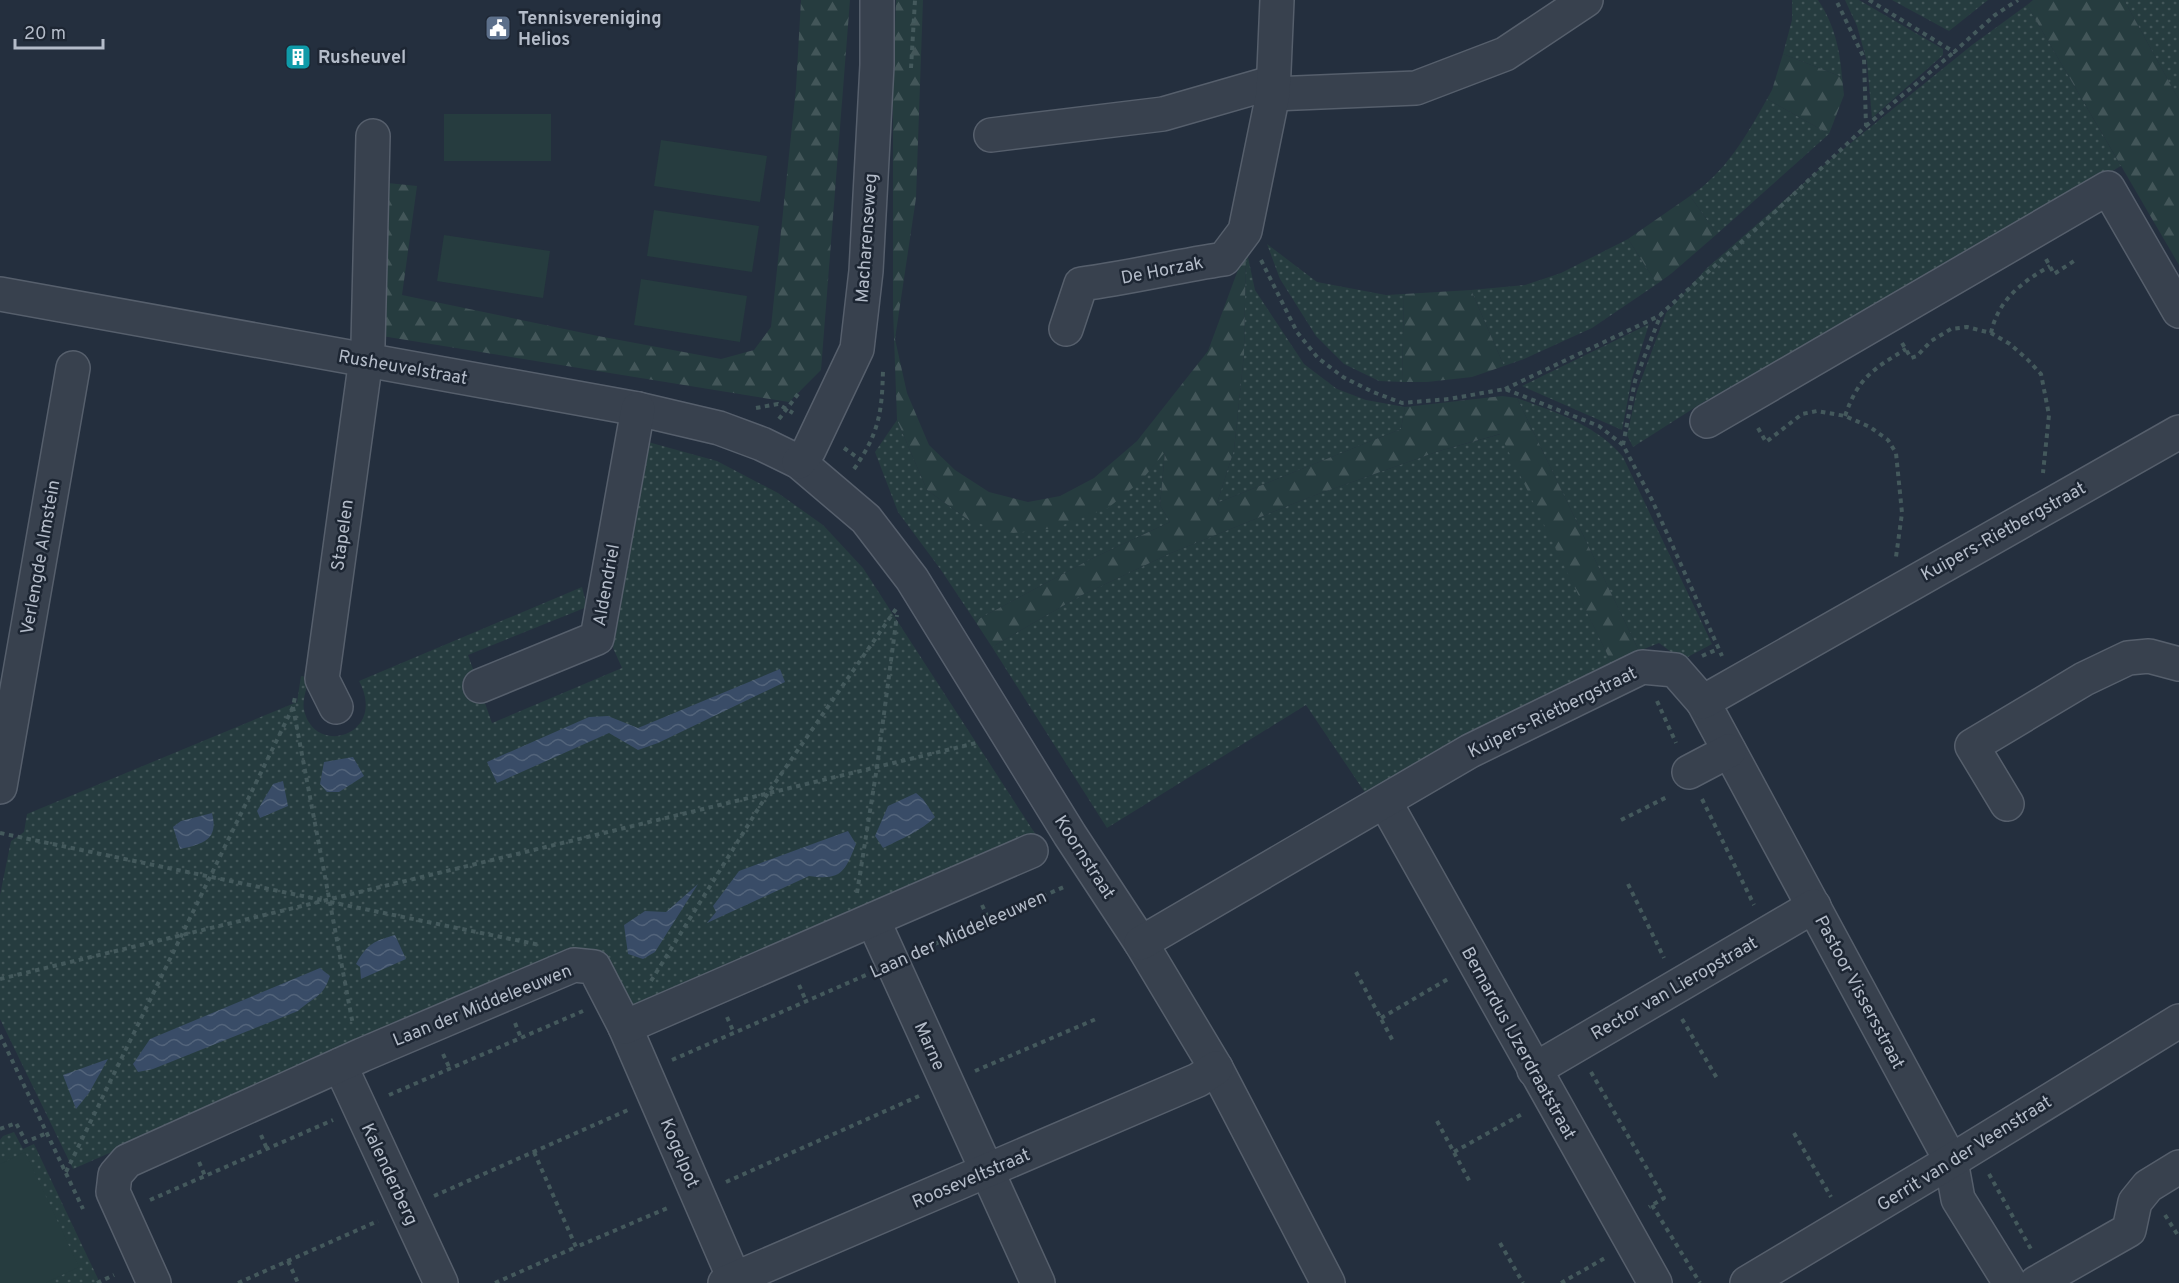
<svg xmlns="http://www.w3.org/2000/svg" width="2179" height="1283" font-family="Overpass,sans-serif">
  <defs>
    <pattern id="green-dots" width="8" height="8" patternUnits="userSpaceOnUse" patternTransform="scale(1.5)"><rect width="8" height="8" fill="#263c3f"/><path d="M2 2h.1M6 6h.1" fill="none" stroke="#435659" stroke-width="1.8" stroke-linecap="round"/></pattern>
    <pattern id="forest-firs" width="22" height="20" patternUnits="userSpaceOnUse" patternTransform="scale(1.5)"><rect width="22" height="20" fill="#263c3f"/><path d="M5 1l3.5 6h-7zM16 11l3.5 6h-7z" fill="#435659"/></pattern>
    <pattern id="water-waves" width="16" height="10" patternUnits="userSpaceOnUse" patternTransform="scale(1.5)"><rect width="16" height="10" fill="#394c67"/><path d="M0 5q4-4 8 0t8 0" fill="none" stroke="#53647b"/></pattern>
  </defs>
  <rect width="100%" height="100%" fill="#242f3e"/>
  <g fill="url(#green-dots)">
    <path d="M1792,0H1818C1834,23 1840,50 1842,77L1783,54L1792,20Z"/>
    <polygon points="1845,0 1859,0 1943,49 1943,55 1872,118 1867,62 1857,26"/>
    <polygon points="1892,0 1988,0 1949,31"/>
    <polygon points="2124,0 2179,0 2179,100"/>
    <polygon points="2027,5 2121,166 1702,403 1633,447 1627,435 1637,391 1666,313 1707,268 1836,155 1972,45"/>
    <path d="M1767,99L1829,134L1717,234L1690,196C1725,173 1747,135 1767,99Z"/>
    <polygon points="1628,239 1657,284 1592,328 1524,359 1504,366 1471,290 1525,285 1561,273"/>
    <polygon points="1267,244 1317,282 1386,295 1404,294 1402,382 1379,381 1344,364 1316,336 1280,279"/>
    <polygon points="1246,248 1255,290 1304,364 1337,389 1366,400 1405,407 1401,429 1217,503 1234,450 1244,354"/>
    <polygon points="1649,324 1632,378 1622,430 1522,386"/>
    <path d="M1517,398C1554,412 1597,425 1623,457L1712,644L1682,660L1659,643L1639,651Z"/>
    <polygon points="897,420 927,490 970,521 1141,481 1165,451 1160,505 1170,522 1091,559 975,621 941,570 898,512 875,452"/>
    <polygon points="1501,434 1612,664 1368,797 1306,705 1107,828 992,647 1080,596 1171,553 1310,497 1439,451"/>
    <path d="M648,442L717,461L778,493L823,525L863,568L1036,835L645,1007H635L569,952L73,1169L0,1019V895L11,841L24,832L27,814L297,702L301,676L309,678C307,688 302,700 304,710C315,758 388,735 359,681L582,587L587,607L468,655L492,723L622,668L613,648Z"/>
    <polygon points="14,1132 23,1149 34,1144 100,1283 0,1283 0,1140 3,1136"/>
  </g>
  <g fill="url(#forest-firs)">
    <polygon points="801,0 850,0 821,370 789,402 357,332 368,181 417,186 402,295 598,336 721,359 754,350 771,327 796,88"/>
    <polygon points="896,0 923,0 916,198 895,339 907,393 929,445 955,470 989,492 1028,502 1060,496 1094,478 1137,441 1208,351 1246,248 1244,354 1234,450 1217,503 1401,429 1405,407 1502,396 1517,398 1639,651 1612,664 1500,434 1439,451 1310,497 1171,553 1080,596 992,647 975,621 1091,559 1170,522 1160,505 1165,452 1141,481 1108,508 1055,528 1013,533 970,521 927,490 897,420 893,310 893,85"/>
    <polygon points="2033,0 2124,0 2179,100 2179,265 2027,5"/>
    <polygon points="1783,54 1842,77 1844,95 1829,134 1767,99 1772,90"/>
    <polygon points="1690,196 1717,234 1672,273 1657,284 1628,239"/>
    <polygon points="1471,290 1504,366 1472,377 1427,382 1402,382 1404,294"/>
  </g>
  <g fill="#263c3f">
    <rect x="444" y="114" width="107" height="47"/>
    <polygon points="661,140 767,156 760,202 654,186"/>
    <polygon points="654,210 759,226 752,272 647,256"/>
    <polygon points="444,235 550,251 543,298 437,281"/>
    <polygon points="641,279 747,296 740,342 634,325"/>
    <polygon points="25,1152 79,1267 45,1283 0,1283 0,1164"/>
  </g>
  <g fill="url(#water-waves)">
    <polygon points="780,669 785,682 658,743 638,750 609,733 497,783 487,762 589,717 608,716 638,728"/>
    <polygon points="353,757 364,776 339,792 327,792 320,784 324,762"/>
    <polygon points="283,781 288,806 260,818 257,811 273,784"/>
    <path d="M916,793L923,799L935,817C921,831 901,839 883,848L875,836L888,806Z"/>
    <path d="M212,813C219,840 203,844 180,849L173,827L181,821Z"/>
    <path d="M848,831L856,844C845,871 842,881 809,876L707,923L716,912L713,906L739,871Z"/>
    <polygon points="698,884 655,952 643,959 628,954 624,925 645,911 666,912"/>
    <path d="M395,935L406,959L361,979L360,967L356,964C367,944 374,941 395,935Z"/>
    <path d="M320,968L330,976C323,998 313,997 298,1011L153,1069L138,1072L133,1064L150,1039Z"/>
    <polygon points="108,1059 89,1093 76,1109 63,1075"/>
  </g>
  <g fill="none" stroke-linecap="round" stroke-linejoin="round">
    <g stroke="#565f6c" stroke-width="36">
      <g id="minor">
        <polyline points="1273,94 1416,88 1505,54 1586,0"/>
        <polyline points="991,135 1163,114 1274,82"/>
        <polyline points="0,294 638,409 719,428 762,444 799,462 866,519 912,579 1070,835 1141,943 1216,1068 1328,1283"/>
        <path d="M1066,329L1081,284C1129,278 1176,266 1224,259L1245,231L1273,94L1277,0"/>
        <polyline points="1707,421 2108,188 2179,311"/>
        <polyline points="799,462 809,450 857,349 866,271 877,65 877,0"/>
        <polyline points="480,686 597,638 638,409"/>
        <polyline points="1703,702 1951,1161 1958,1199 2010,1283"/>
        <polyline points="336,707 322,679 368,344 373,136"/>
        <polyline points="1689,772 1729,751"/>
        <polyline points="0,787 73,368"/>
        <polyline points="1385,802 1655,1283"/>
        <polyline points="2007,804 1972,746 2084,679 2128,658 2149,656 2179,664"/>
        <polyline points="873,920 1038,1283"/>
        <polyline points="1141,943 1470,751 1642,667 1675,670 1703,702 2179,432"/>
        <polyline points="625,1027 736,1283"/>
        <polyline points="340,1065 441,1283"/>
        <polyline points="1534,1070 1814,906"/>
        <polyline points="154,1283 113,1192 115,1175 127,1161 362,1055 574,965 594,967 625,1027 1031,851"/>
        <polyline points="725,1283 1198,1080 1216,1068"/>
        <polyline points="1747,1283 1951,1161 2179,1021"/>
        <polyline points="2036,1283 2129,1230 2135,1202 2148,1186 2179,1167"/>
      </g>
    </g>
    <g stroke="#44595c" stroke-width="4" stroke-dasharray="4.5 4.5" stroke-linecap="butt">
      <polyline points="1869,0 1954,52 1995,15 2018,0"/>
      <polyline points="911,68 915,0"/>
      <polyline points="1866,126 1954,52"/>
      <polyline points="2046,259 2054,274 2074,261"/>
      <polyline points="1261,260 1297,332 1318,358 1343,377 1373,392 1402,403 1449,399 1505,389 1599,426 1623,445 1652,500 1722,656"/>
      <path d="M1991,333C1998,300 2022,282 2050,266"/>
      <polyline points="1902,343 1911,358 1917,356 1931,341 1951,329 1967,327 1991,333 2010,344 2027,359 2041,374 2049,415 2043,473"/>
      <polyline points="1505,389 1661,315"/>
      <polyline points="756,408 778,404 793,413"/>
      <path d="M1845,416C1858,378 1873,369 1906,349"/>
      <polyline points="779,419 798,394"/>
      <polyline points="1758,428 1766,442 1802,414 1817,411 1845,416 1870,427 1888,440 1896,453 1902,513 1896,557"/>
      <polyline points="1623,445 1635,381 1661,314 1776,211 1866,126 1864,58 1836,0"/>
      <polyline points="844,448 861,460"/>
      <path d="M854,469C879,433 882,413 883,370"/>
      <polyline points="1702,656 1718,649"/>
      <polyline points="1657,701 1676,743"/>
      <polyline points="293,707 353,1025"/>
      <polyline points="1702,799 1754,905"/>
      <polyline points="1621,820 1669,796"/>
      <polyline points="0,833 322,900"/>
      <polyline points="1628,884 1664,958"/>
      <polyline points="857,893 877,767 897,615"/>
      <polyline points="330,902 540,945"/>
      <polyline points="982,905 989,920"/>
      <polyline points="919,951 1066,886"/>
      <polyline points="1356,972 1394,1043"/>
      <polyline points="0,979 976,743"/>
      <polyline points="651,981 768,793 896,609"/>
      <polyline points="799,985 806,1001"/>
      <polyline points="727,1017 734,1033"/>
      <polyline points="1381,1018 1448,979"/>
      <polyline points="1682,1019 1718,1080"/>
      <polyline points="515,1023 521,1038"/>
      <polyline points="0,1035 83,1209"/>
      <polyline points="443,1054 450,1069"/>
      <polyline points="672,1060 866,975"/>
      <polyline points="975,1071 1096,1019"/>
      <polyline points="1591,1072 1664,1198 1649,1207"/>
      <polyline points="389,1095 583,1011"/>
      <polyline points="1437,1121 1471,1184"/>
      <polyline points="0,1129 16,1123 26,1142 47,1133"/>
      <polyline points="1794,1133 1831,1197"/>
      <polyline points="261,1135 267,1149"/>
      <polyline points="534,1152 576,1247 670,1207"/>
      <polyline points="1454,1152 1524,1113"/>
      <polyline points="199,1162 205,1176"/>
      <polyline points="66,1172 293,707 295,697"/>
      <polyline points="1989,1174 2032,1251"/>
      <polyline points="726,1182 919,1096"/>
      <polyline points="434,1196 628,1110"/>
      <polyline points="150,1200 333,1120"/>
      <polyline points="1652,1205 1700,1283"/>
      <polyline points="2165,1215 2179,1237"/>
      <polyline points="1500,1243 1523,1283"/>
      <polyline points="288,1261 298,1283"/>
      <polyline points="97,1283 114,1275"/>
      <polyline points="238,1283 378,1221"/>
      <polyline points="495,1283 576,1247"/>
      <polyline points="1561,1283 1605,1258"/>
    </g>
    <use href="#minor" stroke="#38414e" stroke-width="33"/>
  </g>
  <defs>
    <g id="civic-square" transform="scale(1.35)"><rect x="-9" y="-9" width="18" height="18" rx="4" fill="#5c6f8a" stroke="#1d2633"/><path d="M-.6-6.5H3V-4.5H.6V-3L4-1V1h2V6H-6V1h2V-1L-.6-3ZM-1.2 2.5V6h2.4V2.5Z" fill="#fff"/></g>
    <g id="building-square" transform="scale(1.35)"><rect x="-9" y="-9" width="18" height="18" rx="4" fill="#0f9aa8" stroke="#1d2633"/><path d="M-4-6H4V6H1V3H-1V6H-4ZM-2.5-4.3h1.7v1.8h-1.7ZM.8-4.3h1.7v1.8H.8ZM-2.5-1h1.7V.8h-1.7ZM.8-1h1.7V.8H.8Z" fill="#fff"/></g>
  </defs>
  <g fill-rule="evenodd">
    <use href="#civic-square" x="498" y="28"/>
    <use href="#building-square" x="298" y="57"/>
  </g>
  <g text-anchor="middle" stroke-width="5" stroke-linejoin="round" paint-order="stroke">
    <g font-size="18" font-weight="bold" fill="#b4bcc9" stroke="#1d2633" text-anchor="start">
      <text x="518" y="24">Tennisvereniging<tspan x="518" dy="21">Helios</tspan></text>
      <text x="318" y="63">Rusheuvel</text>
    </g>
    <g font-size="18" fill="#b4bcc9" stroke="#1d2633">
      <text transform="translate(866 238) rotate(-86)" y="6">Macharenseweg</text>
      <text transform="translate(1162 270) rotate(-11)" y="6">De Horzak</text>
      <text transform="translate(403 367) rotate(10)" y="6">Rusheuvelstraat</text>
      <text transform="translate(2003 531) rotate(-29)" y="6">Kuipers-Rietbergstraat</text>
      <text transform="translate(342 535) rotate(-82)" y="6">Stapelen</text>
      <text transform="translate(40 557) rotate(-80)" y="6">Verlengde Almstein</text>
      <text transform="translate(606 585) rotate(-80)" y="6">Aldendriel</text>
      <text transform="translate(1552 712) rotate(-26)" y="6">Kuipers-Rietbergstraat</text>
      <text transform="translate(1085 857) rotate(57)" y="6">Koornstraat</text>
      <text transform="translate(958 934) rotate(-24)" y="6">Laan der Middeleeuwen</text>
      <text transform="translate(1674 988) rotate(-30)" y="6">Rector van Lieropstraat</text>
      <text transform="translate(1860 992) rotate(62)" y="6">Pastoor Vissersstraat</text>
      <text transform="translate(482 1005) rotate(-22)" y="6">Laan der Middeleeuwen</text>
      <text transform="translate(1519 1043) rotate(61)" y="6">Bernardus IJzerdraatstraat</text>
      <text transform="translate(930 1046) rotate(66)" y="6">Marne</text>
      <text transform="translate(680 1153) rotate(67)" y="6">Kogelpot</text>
      <text transform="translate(1964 1153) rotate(-32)" y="6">Gerrit van der Veenstraat</text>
      <text transform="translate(390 1174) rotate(65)" y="6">Kalenderberg</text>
      <text transform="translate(971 1178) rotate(-23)" y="6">Rooseveltstraat</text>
    </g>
  </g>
  <path d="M15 39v9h88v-9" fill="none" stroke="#b4bcc9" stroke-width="3"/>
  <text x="24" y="39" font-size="18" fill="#b4bcc9" stroke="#1d2633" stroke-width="4.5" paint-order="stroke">20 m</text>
</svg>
